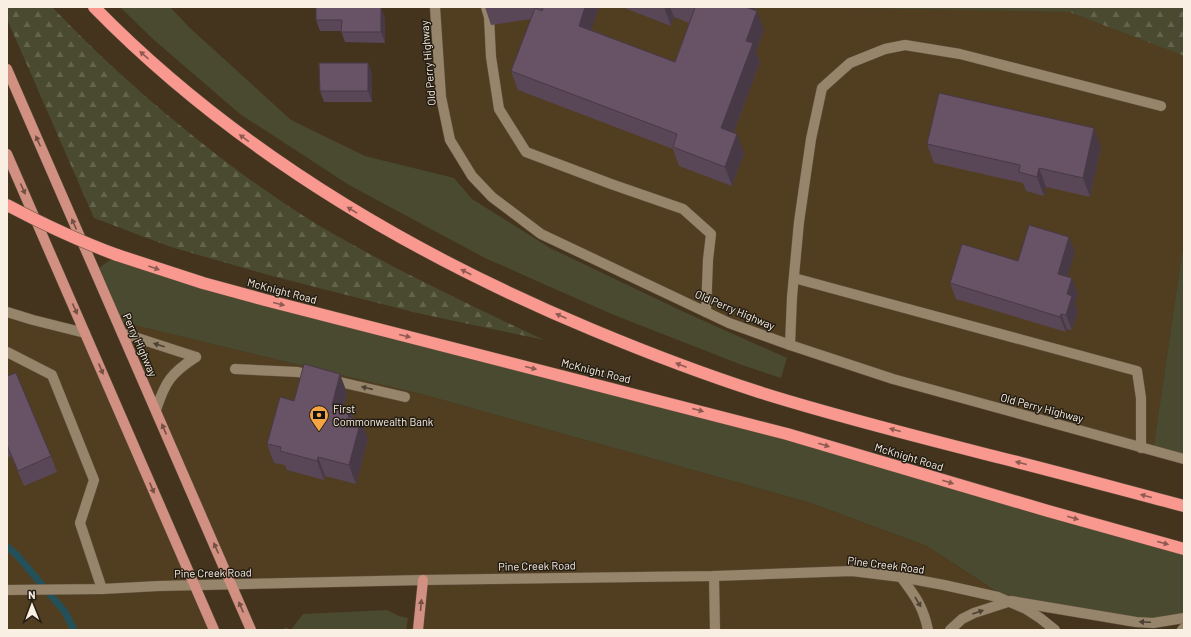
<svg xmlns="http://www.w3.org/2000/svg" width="1191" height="637" font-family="Barlow,sans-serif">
  <defs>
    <pattern id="forest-firs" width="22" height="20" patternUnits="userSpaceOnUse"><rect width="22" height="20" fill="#494a2f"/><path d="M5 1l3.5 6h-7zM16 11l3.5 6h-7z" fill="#64644d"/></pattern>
  </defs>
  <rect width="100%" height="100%" fill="#44341e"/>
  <g fill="#513d20">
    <polygon points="435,7 797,7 1069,12 1184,56 1184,240 1153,451 790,345 541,234 492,197 450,140"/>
    <polygon points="7,312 85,333 214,630 7,630"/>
    <polygon points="117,321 425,395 811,503 927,546 1055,630 418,630 423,580 231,584"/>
  </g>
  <g fill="#494a2f">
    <polygon points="120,7 170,7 190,28 291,120 365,156 454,178 472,199 550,248 684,312 787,358 781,378 742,365 614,315 485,258 349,185 240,114 154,40"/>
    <polygon points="1184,240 1184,459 1153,451"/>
    <polygon points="117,255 660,401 1184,549 1184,618 1153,623 1011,601 927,546 811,503 425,395 117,321 95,271"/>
    <polygon points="387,610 399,616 408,618 406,630 285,630 285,627 291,630 303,614"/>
  </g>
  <g fill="url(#forest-firs)">
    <path d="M7,7H52C111,69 176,125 245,176C269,193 293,210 318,225C391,268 468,304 544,340L417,313L272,276L171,247L94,218L7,19Z"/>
    <polygon points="797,7 1184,7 1184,56 1069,12"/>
  </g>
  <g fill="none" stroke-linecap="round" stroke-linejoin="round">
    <polyline stroke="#245159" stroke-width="7" points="7,547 16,554 65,612 74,630"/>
    <g stroke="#60523e" stroke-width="11">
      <g id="minor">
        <polyline points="435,7 441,97 450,140 472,176 492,197 541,234 729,323 790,345 893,379 1184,459"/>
        <polyline points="486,7 489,17 491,57 499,109 526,152 611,184 683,209 711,234 708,260 706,312"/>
        <polyline points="794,278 1137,371 1141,398 1141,448"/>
        <polyline points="7,312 33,320 85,333"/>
        <polyline points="122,333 196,357"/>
        <polyline points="790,345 792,297 799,222 811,139 822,88 850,63 885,49 905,45 960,54 1161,106"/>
        <polyline points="7,352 52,375 94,480 80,523 102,589"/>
        <polyline points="235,369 298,372 314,376"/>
        <polyline points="331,380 405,397"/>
        <path d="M156,410C165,382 171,373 196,357"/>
        <polyline points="714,576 715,630"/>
        <path d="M901,577C915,596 923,606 928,630"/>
        <polyline points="7,590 102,589 159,586 423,580 714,576 852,571 901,577 944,585 998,597 1026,609 1040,618 1055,630"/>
        <polyline points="950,630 962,619 974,613 1011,601 1136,622 1153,623 1184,618"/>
        <polyline points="1182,630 1184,628"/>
      </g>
    </g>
    <g stroke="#60523e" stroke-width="11">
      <g id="major">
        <polyline points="7,69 251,630"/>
        <polyline points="7,154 214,630"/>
        <polyline points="418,630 423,580"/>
      </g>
    </g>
    <g stroke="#60523e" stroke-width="13">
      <g id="highway">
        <path d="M94,7C235,151 408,253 593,330C648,353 703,374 759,392C835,416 912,435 989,455C1054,471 1119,489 1184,506"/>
        <polyline points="117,255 203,283 265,300 787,434 1048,511 1184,549"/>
      </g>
    </g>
    <use href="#minor" stroke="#96846b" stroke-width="10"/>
    <use href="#major" stroke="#d19081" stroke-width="10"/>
    <use href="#highway" stroke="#f8988f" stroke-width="12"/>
    <g stroke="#60523e" stroke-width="13" stroke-linecap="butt">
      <path id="highway-bridge" d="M7,205C43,224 79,241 117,255"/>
    </g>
    <use href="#highway-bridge" stroke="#f8988f" stroke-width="12"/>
  </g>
  <g fill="#594758">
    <polygon points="485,7 599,7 591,30 675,62 689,23 674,17 671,26 622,7 756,7 755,11 764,30 756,51 760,62 734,132 744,153 732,186 679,166 673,149 518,90 511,71 531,19 491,25"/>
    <polygon points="385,18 385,43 345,42 341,31 320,31 316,20"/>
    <polygon points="368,63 372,74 372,102 324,102 320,91"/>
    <polygon points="927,144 1101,147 1090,197 1046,187 1044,196 1026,191 1023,183 934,163"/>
    <polygon points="1075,252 1067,277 1078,293 1075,303 1078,311 1072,330 1067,329 1066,332 956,299 950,283 1018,261"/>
    <polygon points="7,376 51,456 57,472 24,486 11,456 7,458"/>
    <polygon points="347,393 343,408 350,410 353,418 368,439 356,484 325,476 324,480 287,470 285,465 274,463 267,444 294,401"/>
  </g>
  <g fill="#483947">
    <polygon points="381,7 385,18 385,43 381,32"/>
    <polygon points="585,7 599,7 586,45 579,26"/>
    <polygon points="664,7 670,7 674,17 671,26"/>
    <polygon points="743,7 756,7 749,25"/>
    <polygon points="757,11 764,30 756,51 760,62 728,147 721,128 746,41"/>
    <polygon points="368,63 372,74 372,102 368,91"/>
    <polygon points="1094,128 1101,147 1090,197 1083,178"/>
    <polygon points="737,134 744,153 732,186 725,167"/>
    <polygon points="1039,168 1046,187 1044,196 1037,177"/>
    <polygon points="1069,237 1075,252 1064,289 1058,274"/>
    <polygon points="1072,278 1078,293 1075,303 1078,311 1072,330 1066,315 1067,294"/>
    <polygon points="1061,314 1067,329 1066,332 1060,317"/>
    <polygon points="340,374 347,393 339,424 332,405"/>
    <polygon points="350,410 357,429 348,417"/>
    <polygon points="361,420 368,439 356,484 349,465"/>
    <polygon points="318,457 325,476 324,480 317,461"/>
  </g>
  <g fill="#675266" stroke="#483947">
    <polygon points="316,7 381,7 381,32 341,32 342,20 316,20"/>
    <polygon points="543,7 585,7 579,26 675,62 695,8 691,7 745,7 757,11 746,41 753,43 721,128 737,134 725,167 673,147 677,134 511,71 535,8 542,11"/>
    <polygon points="319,63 368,63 368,91 320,91"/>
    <polygon points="939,93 1094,128 1083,178 1039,168 1037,177 1019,172 1020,165 927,144"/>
    <polygon points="1029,225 1069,237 1058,274 1072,278 1067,294 1072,296 1066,315 1061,314 1060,317 950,283 962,244 1018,261"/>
    <polygon points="304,364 340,374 332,405 350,410 348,417 361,420 349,465 318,457 317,461 280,451 281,447 267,444 280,397 294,401"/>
    <polygon points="16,373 51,456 18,471 7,445 7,376"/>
  </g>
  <defs><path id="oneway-solid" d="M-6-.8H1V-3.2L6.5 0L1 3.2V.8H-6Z"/></defs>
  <g fill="#8e5a51">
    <use href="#oneway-solid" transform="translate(144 55) rotate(-138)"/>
    <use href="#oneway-solid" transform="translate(244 138) rotate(-144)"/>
    <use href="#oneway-solid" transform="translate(352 210) rotate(-149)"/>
    <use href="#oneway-solid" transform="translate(154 268) rotate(19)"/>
    <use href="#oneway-solid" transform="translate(466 272) rotate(-153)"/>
    <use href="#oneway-solid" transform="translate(279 304) rotate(14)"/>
    <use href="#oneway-solid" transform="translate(561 316) rotate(-156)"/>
    <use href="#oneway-solid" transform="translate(405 336) rotate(14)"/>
    <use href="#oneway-solid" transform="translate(681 365) rotate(-159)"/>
    <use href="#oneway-solid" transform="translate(531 368) rotate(14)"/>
    <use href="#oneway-solid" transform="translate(698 410) rotate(15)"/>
    <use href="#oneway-solid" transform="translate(895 430) rotate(-165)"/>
    <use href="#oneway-solid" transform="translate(824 445) rotate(17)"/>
    <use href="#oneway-solid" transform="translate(1021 463) rotate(-166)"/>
    <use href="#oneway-solid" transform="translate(948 482) rotate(17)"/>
    <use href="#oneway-solid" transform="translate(1146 496) rotate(-165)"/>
    <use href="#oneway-solid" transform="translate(1073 518) rotate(16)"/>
    <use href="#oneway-solid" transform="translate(1163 543) rotate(15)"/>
  </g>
  <g fill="#725144">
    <use href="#oneway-solid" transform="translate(38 141) rotate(-114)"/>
    <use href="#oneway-solid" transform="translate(23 189) rotate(66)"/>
    <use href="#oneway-solid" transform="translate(74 224) rotate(-114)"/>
    <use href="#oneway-solid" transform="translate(75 309) rotate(66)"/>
    <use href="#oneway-solid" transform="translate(101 369) rotate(67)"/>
    <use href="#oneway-solid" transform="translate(164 429) rotate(-113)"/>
    <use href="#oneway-solid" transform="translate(152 488) rotate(67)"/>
    <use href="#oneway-solid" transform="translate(216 548) rotate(-114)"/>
    <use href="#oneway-solid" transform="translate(421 605) rotate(-85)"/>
    <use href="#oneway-solid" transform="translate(241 607) rotate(-113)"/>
  </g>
  <g fill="#4c4132">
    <use href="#oneway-solid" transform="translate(159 345) rotate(-162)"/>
    <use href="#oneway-solid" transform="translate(367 388) rotate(-167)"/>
    <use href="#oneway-solid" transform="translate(918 602) rotate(59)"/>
    <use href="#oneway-solid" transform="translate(978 612) rotate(-19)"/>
    <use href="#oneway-solid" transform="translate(1145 622) rotate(-178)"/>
  </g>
  <defs>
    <g id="bank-pin" transform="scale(1)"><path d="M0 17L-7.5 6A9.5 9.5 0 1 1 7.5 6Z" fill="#f4a443" stroke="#241d13"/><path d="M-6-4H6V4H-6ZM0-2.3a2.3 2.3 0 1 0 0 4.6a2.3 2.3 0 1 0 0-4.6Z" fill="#111"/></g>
  </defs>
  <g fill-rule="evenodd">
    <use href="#bank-pin" x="319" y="415"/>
  </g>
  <g text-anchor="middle" stroke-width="3" stroke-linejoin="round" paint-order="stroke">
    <g font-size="11" fill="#f9efe2" stroke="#241d13">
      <text transform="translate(428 63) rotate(-95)" y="4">Old Perry Highway</text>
      <text transform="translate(282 291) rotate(15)" y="4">McKnight Road</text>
      <text transform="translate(735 310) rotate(23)" y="4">Old Perry Highway</text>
      <text transform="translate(140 345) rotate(66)" y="4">Perry Highway</text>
      <text transform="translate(596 371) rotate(14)" y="4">McKnight Road</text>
      <text transform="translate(1042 408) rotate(15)" y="4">Old Perry Highway</text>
      <text transform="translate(909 457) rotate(17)" y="4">McKnight Road</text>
      <text transform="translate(886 565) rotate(7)" y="4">Pine Creek Road</text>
      <text transform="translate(537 566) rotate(-1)" y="4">Pine Creek Road</text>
      <text transform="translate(213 573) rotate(-1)" y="4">Pine Creek Road</text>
    </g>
    <g font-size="11" fill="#f9efe2" stroke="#241d13" text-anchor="start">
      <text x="333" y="413">First<tspan x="333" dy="13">Commonwealth Bank</tspan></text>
    </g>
  </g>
  <rect width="1191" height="637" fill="none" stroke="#f9efe2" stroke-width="16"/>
  <g transform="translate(32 605) rotate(359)" stroke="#241d13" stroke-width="3" paint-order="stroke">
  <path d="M0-3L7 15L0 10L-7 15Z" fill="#f9efe2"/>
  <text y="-6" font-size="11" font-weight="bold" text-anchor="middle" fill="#f9efe2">N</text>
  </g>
</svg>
